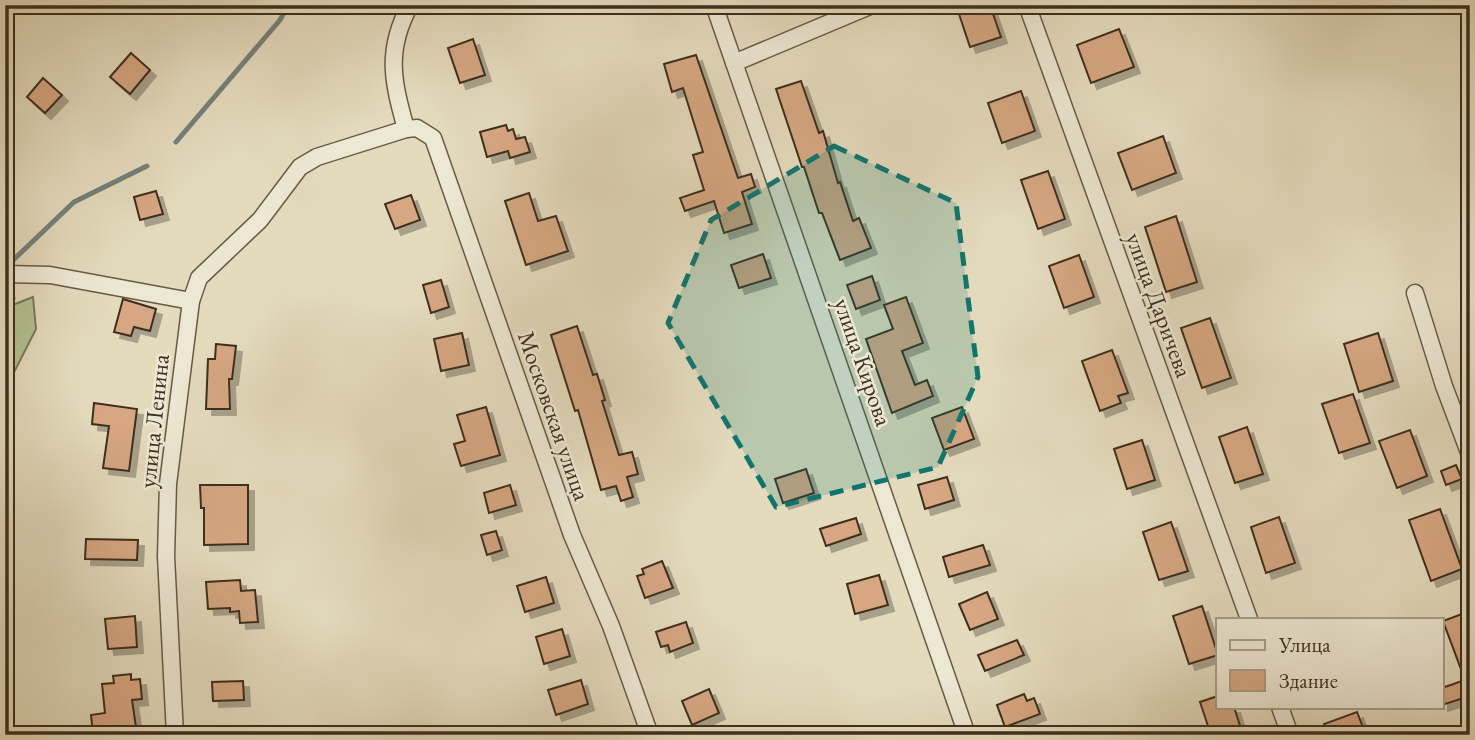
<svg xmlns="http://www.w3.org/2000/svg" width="1475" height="740" font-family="'EB Garamond',serif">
  <defs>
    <filter id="shadow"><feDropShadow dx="6" dy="6" stdDeviation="0" flood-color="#0004"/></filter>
  </defs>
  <rect width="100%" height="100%" fill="#e4dbbd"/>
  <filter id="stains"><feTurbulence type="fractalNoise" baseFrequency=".00286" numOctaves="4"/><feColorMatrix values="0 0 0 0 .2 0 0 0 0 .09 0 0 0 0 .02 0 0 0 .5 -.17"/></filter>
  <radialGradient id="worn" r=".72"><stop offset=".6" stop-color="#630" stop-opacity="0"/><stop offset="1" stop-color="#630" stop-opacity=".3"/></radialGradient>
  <polygon fill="#b2c092" stroke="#787858" stroke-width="2" points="33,297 36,329 5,390 5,308"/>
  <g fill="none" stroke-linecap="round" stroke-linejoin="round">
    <g stroke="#74827c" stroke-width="5">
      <polyline points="176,142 280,20 288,5"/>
      <polyline points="5,260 8,265 74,202 147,166"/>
      <polyline points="5,335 13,298"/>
    </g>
  </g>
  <g fill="#d6a782" stroke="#3d2f1e" stroke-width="2" filter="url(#shadow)">
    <polygon points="956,5 990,5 1001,37 970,47"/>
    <polygon points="1119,29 1134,67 1091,83 1077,45"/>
    <polygon points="473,39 485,75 460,83 448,48"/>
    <polygon points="131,53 150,70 130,94 110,77"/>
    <polygon points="696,55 738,178 751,174 755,187 742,192 752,224 724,233 714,201 685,211 680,198 704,190 693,155 703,152 683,88 672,92 664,64"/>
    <polygon points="43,78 62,95 45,113 27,97"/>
    <polygon points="801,81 819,133 823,131 838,183 840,182 853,221 859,218 871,248 840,260 822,213 819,213 804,167 802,167 776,89"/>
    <polygon points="1021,91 1035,131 1002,143 988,103"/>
    <polygon points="506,125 508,131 513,129 516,139 525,137 530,152 510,158 508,151 487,157 480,132"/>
    <polygon points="1163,136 1176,173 1132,190 1118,153"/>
    <polygon points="1048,171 1065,219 1038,229 1021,180"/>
    <polygon points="156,191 163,214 140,220 134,197"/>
    <polygon points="529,193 538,221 556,216 568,251 526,265 505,201"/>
    <polygon points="411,195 420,220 395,229 385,204"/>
    <polygon points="1176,216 1197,282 1166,292 1145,227"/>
    <polygon points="763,254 771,278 739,288 731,265"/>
    <polygon points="1079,255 1094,297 1064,308 1049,266"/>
    <polygon points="872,276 880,300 856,309 847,285"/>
    <polygon points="441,280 449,307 431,313 423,285"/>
    <polygon points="906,297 923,343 902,351 915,385 927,380 933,396 892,413 866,339 893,329 884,305"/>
    <polygon points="123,299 156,309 150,331 134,327 131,336 114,332"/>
    <polygon points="1210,318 1231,378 1202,388 1181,328"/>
    <polygon points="577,326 593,375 597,374 605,400 602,401 619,455 632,452 638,474 627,477 633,497 621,501 616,486 601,490 578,410 575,411 551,335"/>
    <polygon points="462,333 469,365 441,371 434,339"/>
    <polygon points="1378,333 1393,381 1359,392 1344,344"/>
    <polygon points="216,344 236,346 232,379 229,379 230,409 206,409 208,359 215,359"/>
    <polygon points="1112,350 1128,393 1118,396 1121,403 1100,411 1082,361"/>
    <polygon points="1353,394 1370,443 1339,453 1322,404"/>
    <polygon points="94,403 137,409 129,471 103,468 109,426 92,424"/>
    <polygon points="486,407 500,455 461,466 454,444 465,441 457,415"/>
    <polygon points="962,407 974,439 944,450 932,418"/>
    <polygon points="1247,427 1263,474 1235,483 1219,437"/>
    <polygon points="1410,430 1427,476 1397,488 1379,441"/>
    <polygon points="1142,440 1155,480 1127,489 1114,449"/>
    <polygon points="1456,465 1462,479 1446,485 1441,471"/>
    <polygon points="806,469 814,493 783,503 775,479"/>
    <polygon points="947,477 954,500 925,509 918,485"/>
    <polygon points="200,485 248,485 248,544 204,545 204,508 201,508"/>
    <polygon points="510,485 516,505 489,513 484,493"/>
    <polygon points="1440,509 1462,569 1431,581 1409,520"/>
    <polygon points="1279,517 1295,563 1266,573 1251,527"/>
    <polygon points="856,518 861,534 826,546 820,529"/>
    <polygon points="1171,522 1188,571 1159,580 1143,532"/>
    <polygon points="496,531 502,550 487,555 481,535"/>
    <polygon points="86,539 138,540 137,560 85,559"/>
    <polygon points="983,545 990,565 949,577 943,557"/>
    <polygon points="662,561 673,588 645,598 637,576 644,574 642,569"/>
    <polygon points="879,575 888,605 855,614 847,584"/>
    <polygon points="546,577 554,603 525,612 517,586"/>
    <polygon points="240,580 241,591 255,590 258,622 240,623 239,611 230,612 230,608 208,609 206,582"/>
    <polygon points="987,592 998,619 970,630 959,604"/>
    <polygon points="1202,606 1218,655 1189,664 1173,616"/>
    <polygon points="1470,611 1470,696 1442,705 1442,688 1465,680 1443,621"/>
    <polygon points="135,616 137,647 108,649 105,619"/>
    <polygon points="686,622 693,643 670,652 668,645 661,647 656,632"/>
    <polygon points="562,629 570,656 544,664 536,637"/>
    <polygon points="1017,640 1024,655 985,671 978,655"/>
    <polygon points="131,674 131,680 140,679 142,699 132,700 136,727 123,729 123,735 93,735 91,715 105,713 102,684 114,683 113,676"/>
    <polygon points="581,680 588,704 556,715 548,690"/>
    <polygon points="243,681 244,700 213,701 212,682"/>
    <polygon points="709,689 719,713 692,725 682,701"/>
    <polygon points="1024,694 1027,701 1034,698 1040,714 1005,727 997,705"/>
    <polygon points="1218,696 1218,707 1234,707 1243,735 1211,735 1200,702"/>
    <polygon points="1357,712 1366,735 1328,735 1324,724"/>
  </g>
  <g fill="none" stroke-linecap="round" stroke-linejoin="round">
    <g stroke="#675a46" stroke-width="19">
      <g id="street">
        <polyline points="714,5 967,735"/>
        <polyline points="1027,5 1249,619"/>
        <polyline points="734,63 872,5"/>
        <path d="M406,129C393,82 385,51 410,5"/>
        <polyline points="5,274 50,275 191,301 168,484 166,556 175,735"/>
        <polyline points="1415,293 1444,386 1470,455"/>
        <polyline points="191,301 199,278 260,220 300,167 317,157 406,129 417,128 433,138 572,535 611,626 650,735"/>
        <polyline points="1280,707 1290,735"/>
      </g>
    </g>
    <use href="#street" stroke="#ede8d4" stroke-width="16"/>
  </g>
  <path fill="#0f766e" fill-opacity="0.2" stroke="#0f766e" stroke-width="5" stroke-dasharray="14 9" stroke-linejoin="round" d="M834,146L956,203L978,377L938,467L776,507L668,323L711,220Z"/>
  <g text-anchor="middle" stroke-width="5" stroke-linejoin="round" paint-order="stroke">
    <g font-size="24" fill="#3d2f1e" stroke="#ede8d4">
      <text transform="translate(1159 305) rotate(70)" y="8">улица Даричева</text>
      <text transform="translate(863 362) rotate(71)" y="8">улица Кирова</text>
      <text transform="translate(554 416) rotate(71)" y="8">Московская улица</text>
      <text transform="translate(154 421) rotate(-84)" y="8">улица Ленина</text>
    </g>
  </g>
  <rect width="1475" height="740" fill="none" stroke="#e4dbbd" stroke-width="28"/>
  <rect x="7" y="7" width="1461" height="726" fill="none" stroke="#3d2f1e" stroke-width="3.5"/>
  <rect x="14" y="14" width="1447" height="712" fill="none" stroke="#3d2f1e" stroke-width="2"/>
  <rect x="1216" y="618" width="228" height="91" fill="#ede8d4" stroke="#a79e8b" stroke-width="2"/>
  <rect x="1230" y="640" width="35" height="10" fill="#ede8d4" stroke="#a79e8b" stroke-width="2"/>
  <text x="1279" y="652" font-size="21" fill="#3d2f1e">Улица</text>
  <rect x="1230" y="670" width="35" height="21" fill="#d6a782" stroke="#a79e8b" stroke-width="2"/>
  <text x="1279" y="688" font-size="21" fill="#3d2f1e">Здание</text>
  <rect width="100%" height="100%" filter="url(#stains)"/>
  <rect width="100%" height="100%" fill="url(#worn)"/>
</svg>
